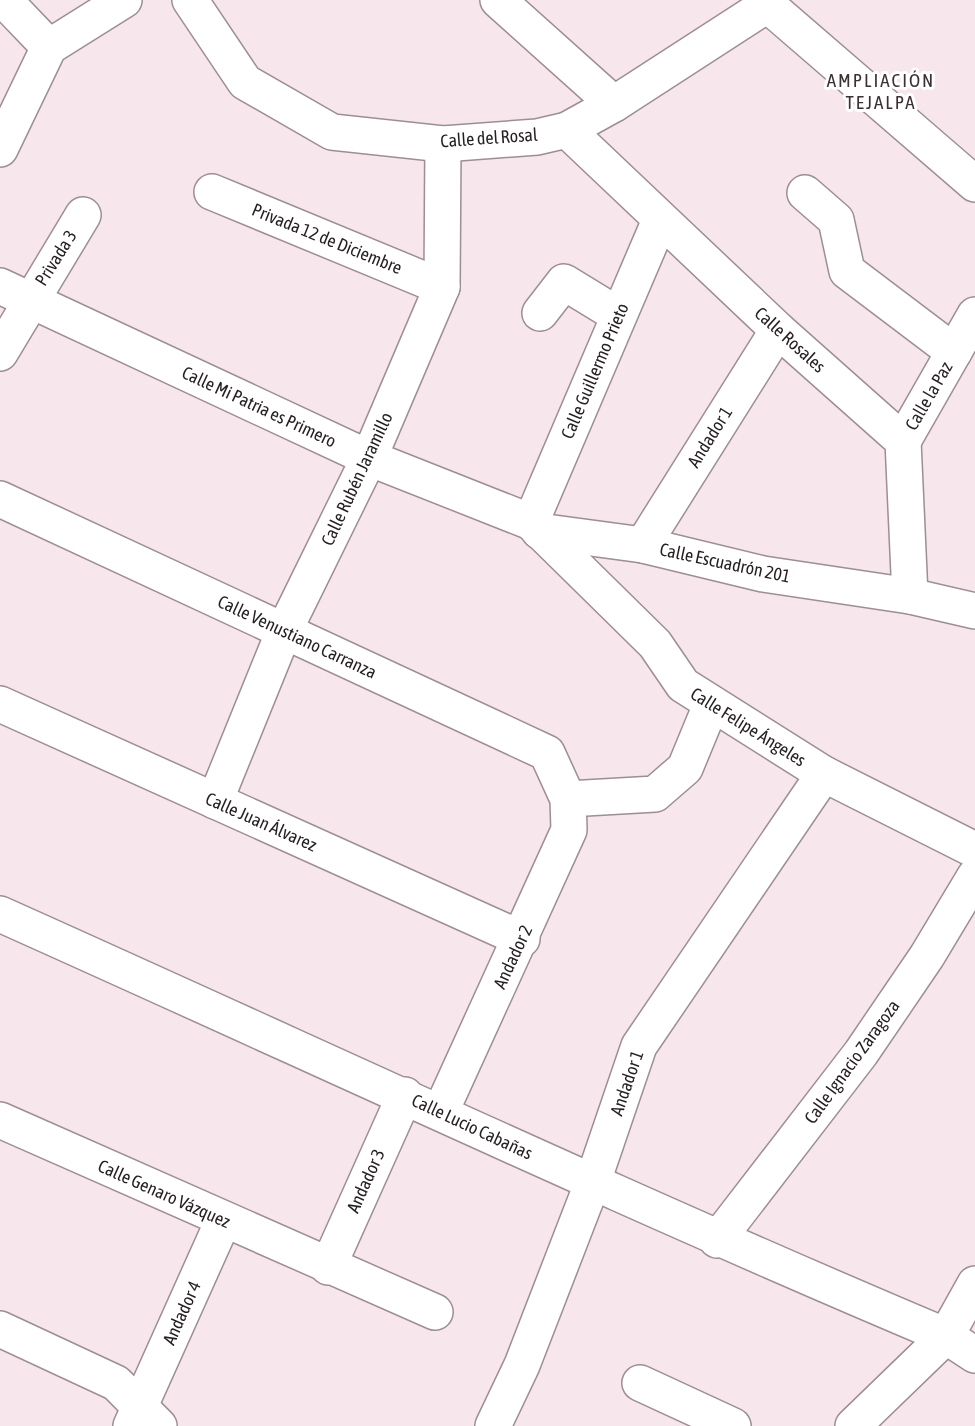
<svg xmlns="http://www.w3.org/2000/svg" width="975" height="1426" font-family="'Asap Condensed',sans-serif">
  <rect width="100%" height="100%" fill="#f7e6ec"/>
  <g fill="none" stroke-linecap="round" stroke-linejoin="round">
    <g stroke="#9d8e94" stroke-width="38">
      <g id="minor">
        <polyline points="4,0 49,47"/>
        <polyline points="190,0 245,82 332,132 443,144 537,137 567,130 614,104 767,5"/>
        <polyline points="498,0 614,104"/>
        <polyline points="762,0 975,184"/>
        <polyline points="567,130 778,330 903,441 910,596"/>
        <polyline points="0,149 49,47 124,0"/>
        <polyline points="212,192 442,287"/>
        <polyline points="805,193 836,220 847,271 954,352"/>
        <polyline points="0,286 369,458 531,522 655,644 683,685 824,774 975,850"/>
        <polyline points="540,313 564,282 618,315"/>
        <polyline points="0,353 83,215"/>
        <polyline points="903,441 975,315"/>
        <polyline points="0,499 547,753 568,799 569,830 441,1111"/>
        <polyline points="531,522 660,220"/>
        <polyline points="539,531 643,545 763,574 910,596 975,611"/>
        <polyline points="643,545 778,330"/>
        <polyline points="0,704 522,939"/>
        <polyline points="568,799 655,794 685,768 711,705"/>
        <polyline points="215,801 284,631 369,458 442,287 443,144"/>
        <path d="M0,914C315,1055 628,1202 946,1336L975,1355"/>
        <polyline points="0,1120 435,1312"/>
        <polyline points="717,1240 861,1053 927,956 975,876"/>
        <polyline points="328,1267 405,1095"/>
        <polyline points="0,1329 116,1383 159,1426"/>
        <polyline points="640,1383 733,1426"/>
        <polyline points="131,1426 223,1221"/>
        <polyline points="493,1426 522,1365 592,1184 639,1046 824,774"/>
        <polyline points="853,1426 946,1336 975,1284"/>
      </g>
    </g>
    <use href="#minor" stroke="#fff" stroke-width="35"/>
  </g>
  <g text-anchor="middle" stroke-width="6" stroke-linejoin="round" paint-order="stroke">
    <g font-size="18" fill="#251f21" stroke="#fff">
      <text transform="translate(489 138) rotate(-4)" y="6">Calle del Rosal</text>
      <text transform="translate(327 239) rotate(22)" y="6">Privada 12 de Diciembre</text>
      <text transform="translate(56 258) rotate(-58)" y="6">Privada 3</text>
      <text transform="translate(790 340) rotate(42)" y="6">Calle Rosales</text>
      <text transform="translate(595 371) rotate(-67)" y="6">Calle Guillermo Prieto</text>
      <text transform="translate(929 396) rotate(-60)" y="6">Calle la Paz</text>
      <text transform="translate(259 407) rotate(25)" y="6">Calle Mi Patria es Primero</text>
      <text transform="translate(710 437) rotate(-58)" y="6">Andador 1</text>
      <text transform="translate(357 479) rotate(-65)" y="6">Calle Rubén Jaramillo</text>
      <text transform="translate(725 563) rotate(12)" y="6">Calle Escuadrón 201</text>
      <text transform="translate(297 637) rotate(25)" y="6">Calle Venustiano Carranza</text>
      <text transform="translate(748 727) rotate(32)" y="6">Calle Felipe Ángeles</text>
      <text transform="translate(261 822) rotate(24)" y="6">Calle Juan Álvarez</text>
      <text transform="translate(513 957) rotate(-65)" y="6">Andador 2</text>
      <text transform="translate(852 1062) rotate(-54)" y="6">Calle Ignacio Zaragoza</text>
      <text transform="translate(627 1083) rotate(-71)" y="6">Andador 1</text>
      <text transform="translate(472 1127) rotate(25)" y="6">Calle Lucio Cabañas</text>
      <text transform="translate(366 1181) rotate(-66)" y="6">Andador 3</text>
      <text transform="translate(164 1194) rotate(24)" y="6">Calle Genaro Vázquez</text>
      <text transform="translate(182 1313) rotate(-66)" y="6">Andador 4</text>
    </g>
    <g font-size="19" letter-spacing="2" fill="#3c2f35" stroke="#fff">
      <text x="881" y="87">AMPLIACIÓN<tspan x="881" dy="22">TEJALPA</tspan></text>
    </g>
  </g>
</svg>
